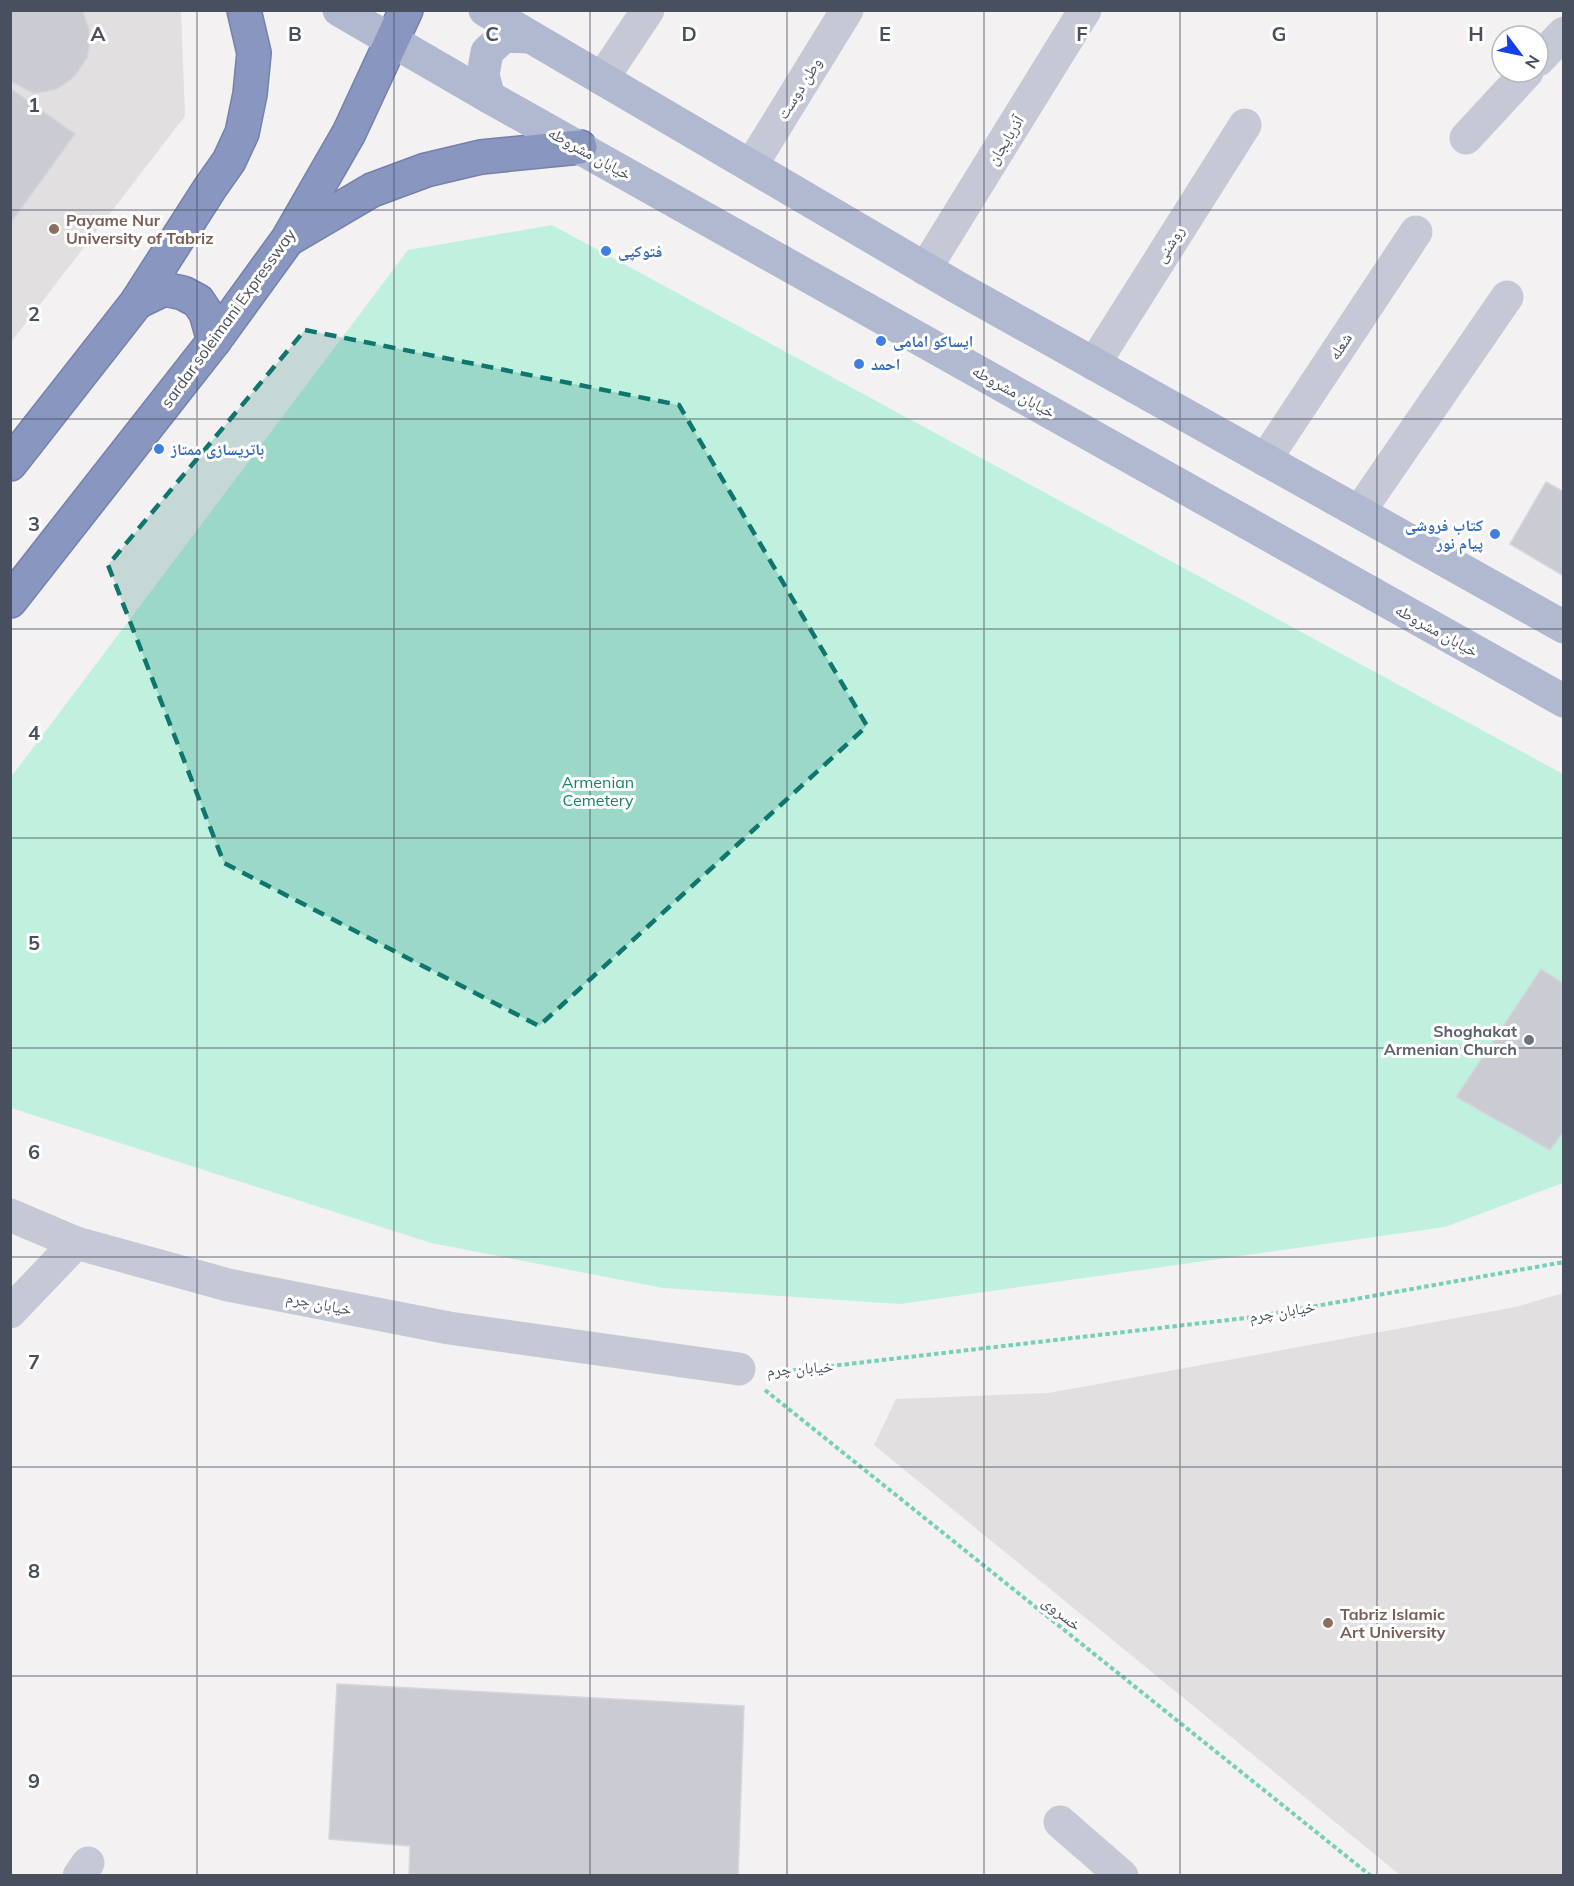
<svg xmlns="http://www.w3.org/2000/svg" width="1574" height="1886" font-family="Mulish,'Noto Naskh Arabic',sans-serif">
  <rect width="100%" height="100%" fill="#f3f1f1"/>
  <g fill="#e1dfe0">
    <polygon points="11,11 181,11 185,116 11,342"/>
    <polygon points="1563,1293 1563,1875 1400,1875 874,1445 896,1399 1049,1393 1516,1307"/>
  </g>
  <polygon fill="#c0f1de" points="552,225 1563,774 1563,1183 1445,1227 900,1304 663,1288 431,1243 11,1108 11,777 408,250"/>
  <g fill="#cbccd3" stroke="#d5d5dc" stroke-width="1.5">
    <polygon points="10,10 82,10 89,29 90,42 87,58 74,77 57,89 43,92 33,93 10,81"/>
    <polygon points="10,88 75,134 10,224"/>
    <polygon points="1546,482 1564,492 1564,576 1510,544"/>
    <polygon points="1541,969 1564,984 1564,1131 1550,1150 1456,1097"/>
    <polygon points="337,1684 744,1706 738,1876 409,1876 410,1846 329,1839"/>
  </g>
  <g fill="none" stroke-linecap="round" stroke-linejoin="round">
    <g stroke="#7381ac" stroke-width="36">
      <g id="highway">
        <polyline points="292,237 372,190 426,170 481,157 580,147"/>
        <polyline points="137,302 164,289 183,293 198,301 206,313 214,341"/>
        <polyline points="10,464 137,302 210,188 229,161 242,133 250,94 254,53 244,10"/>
        <polyline points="10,601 214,341 288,239 349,133 406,10"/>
      </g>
    </g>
    <g stroke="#76d0b9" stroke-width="4" stroke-dasharray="4.5 3" stroke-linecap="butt">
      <polyline points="770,1372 779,1372 1254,1317 1564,1262"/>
      <polyline points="765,1390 1371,1876"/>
    </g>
    <g stroke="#c5c9d6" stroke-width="33">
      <polyline points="1538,60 1564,33"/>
      <polyline points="602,79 648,10"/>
      <polyline points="1466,138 1527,72"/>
      <polyline points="751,166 847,10"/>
      <polyline points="925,269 1085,10"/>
      <polyline points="1094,364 1245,125"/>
      <polyline points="1265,460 1416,232"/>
      <polyline points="1359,512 1507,297"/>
      <polyline points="10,1215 76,1243 228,1285 449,1328 739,1369"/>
      <polyline points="10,1312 76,1243"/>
      <polyline points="1060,1822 1122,1876"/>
      <polyline points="79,1876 88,1863"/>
    </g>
    <g stroke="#b0b9d0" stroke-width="33">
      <polyline points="339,10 489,97 1564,701"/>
      <polyline points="485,10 955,286 1564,627"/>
      <polyline points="489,97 483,75 487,52 504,36 530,37"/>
    </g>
    <use href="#highway" stroke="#8896c0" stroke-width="33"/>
  </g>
  <path fill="#0f766e" fill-opacity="0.2" stroke="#0f766e" stroke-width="4.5" stroke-dasharray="12 8" stroke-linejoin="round" d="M305,330L679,405L867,726L539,1026L224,863L108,565Z"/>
  <path fill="none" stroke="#484f5f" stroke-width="1.5" stroke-opacity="0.55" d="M197,10V1876M394,10V1876M590,10V1876M787,10V1876M984,10V1876M1180,10V1876M1377,10V1876M10,210H1564M10,419H1564M10,629H1564M10,838H1564M10,1048H1564M10,1257H1564M10,1467H1564M10,1676H1564"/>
  <g fill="#8d6e63" stroke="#fff" stroke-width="2">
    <circle cx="54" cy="229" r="6"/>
    <circle cx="1328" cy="1623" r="6"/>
  </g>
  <g fill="#3f7fe0" stroke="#fff" stroke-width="2">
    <circle cx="606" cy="251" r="6"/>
    <circle cx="881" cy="341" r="6"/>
    <circle cx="859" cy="364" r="6"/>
    <circle cx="159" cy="449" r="6"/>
    <circle cx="1495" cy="534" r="6"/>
  </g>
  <circle fill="#6b7280" stroke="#fff" stroke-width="2" cx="1529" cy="1040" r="6"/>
  <g text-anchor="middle" stroke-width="6" stroke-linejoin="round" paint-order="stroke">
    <g font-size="16" fill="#484f5f" stroke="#fff">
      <text transform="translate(799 88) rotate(-58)" y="6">وطن دوست</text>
      <text transform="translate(1005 140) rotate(-58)" y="6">آذربایجان</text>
      <text transform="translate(590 153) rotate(29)" y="6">خیابان مشروطه</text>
      <text transform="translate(1169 244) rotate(-58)" y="6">روشنی</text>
      <text transform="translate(228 318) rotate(-54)" y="6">sardar soleimani Expressway</text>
      <text transform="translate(1340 346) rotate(-57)" y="6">شعله</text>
      <text transform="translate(1014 391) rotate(29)" y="6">خیابان مشروطه</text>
      <text transform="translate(1437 630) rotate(29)" y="6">خیابان مشروطه</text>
      <text transform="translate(319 1303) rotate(11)" y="6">خیابان چرم</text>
      <text transform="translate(1282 1311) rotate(-9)" y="6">خیابان چرم</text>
      <text transform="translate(800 1368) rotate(-4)" y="6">خیابان چرم</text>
      <text transform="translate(1062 1613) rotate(39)" y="6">خسروی</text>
    </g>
    <g font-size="16" font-weight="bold" fill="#785e54" stroke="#fff" text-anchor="start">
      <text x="66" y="226">Payame Nur<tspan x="66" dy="18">University of Tabriz</tspan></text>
      <text x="1340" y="1620">Tabriz Islamic<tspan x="1340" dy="18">Art University</tspan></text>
    </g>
    <g font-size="16" font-weight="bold" fill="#366cbe" stroke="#fff" text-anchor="start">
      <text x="618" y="257">فتوکپی</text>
      <text x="893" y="347">ایساکو امامی</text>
      <text x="871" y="370">احمد</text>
      <text x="171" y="455">باتریسازی ممتاز</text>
      <text x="1483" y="531" text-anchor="end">کتاب فروشی<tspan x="1483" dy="18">پیام نور</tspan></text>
    </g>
    <g font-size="16" fill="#168467" stroke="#fff">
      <text x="598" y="788">Armenian<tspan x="598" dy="18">Cemetery</tspan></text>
    </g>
    <g font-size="16" font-weight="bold" fill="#5b616d" stroke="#fff" text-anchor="end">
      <text x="1517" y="1037">Shoghakat<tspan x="1517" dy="18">Armenian Church</tspan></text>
    </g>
  </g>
  <g font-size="20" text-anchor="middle" font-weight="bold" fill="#484f5f" stroke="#fff" stroke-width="6" stroke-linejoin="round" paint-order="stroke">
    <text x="98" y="41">A</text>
    <text x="295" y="41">B</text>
    <text x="492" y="41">C</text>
    <text x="689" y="41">D</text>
    <text x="885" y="41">E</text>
    <text x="1082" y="41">F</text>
    <text x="1279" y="41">G</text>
    <text x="1476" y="41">H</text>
    <text x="34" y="112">1</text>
    <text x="34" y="321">2</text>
    <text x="34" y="531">3</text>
    <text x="34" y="740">4</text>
    <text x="34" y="950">5</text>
    <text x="34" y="1159">6</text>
    <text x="34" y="1369">7</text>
    <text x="34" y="1578">8</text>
    <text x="34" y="1788">9</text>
  </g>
  <rect width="1574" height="1886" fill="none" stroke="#484f5f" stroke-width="24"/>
  <g transform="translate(1520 54) rotate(122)"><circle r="28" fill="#ffffff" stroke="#b6b9bf" stroke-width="1.5"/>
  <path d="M0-4.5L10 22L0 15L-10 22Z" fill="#163fe9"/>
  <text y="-9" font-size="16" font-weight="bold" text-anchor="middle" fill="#484f5f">N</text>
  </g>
</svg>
